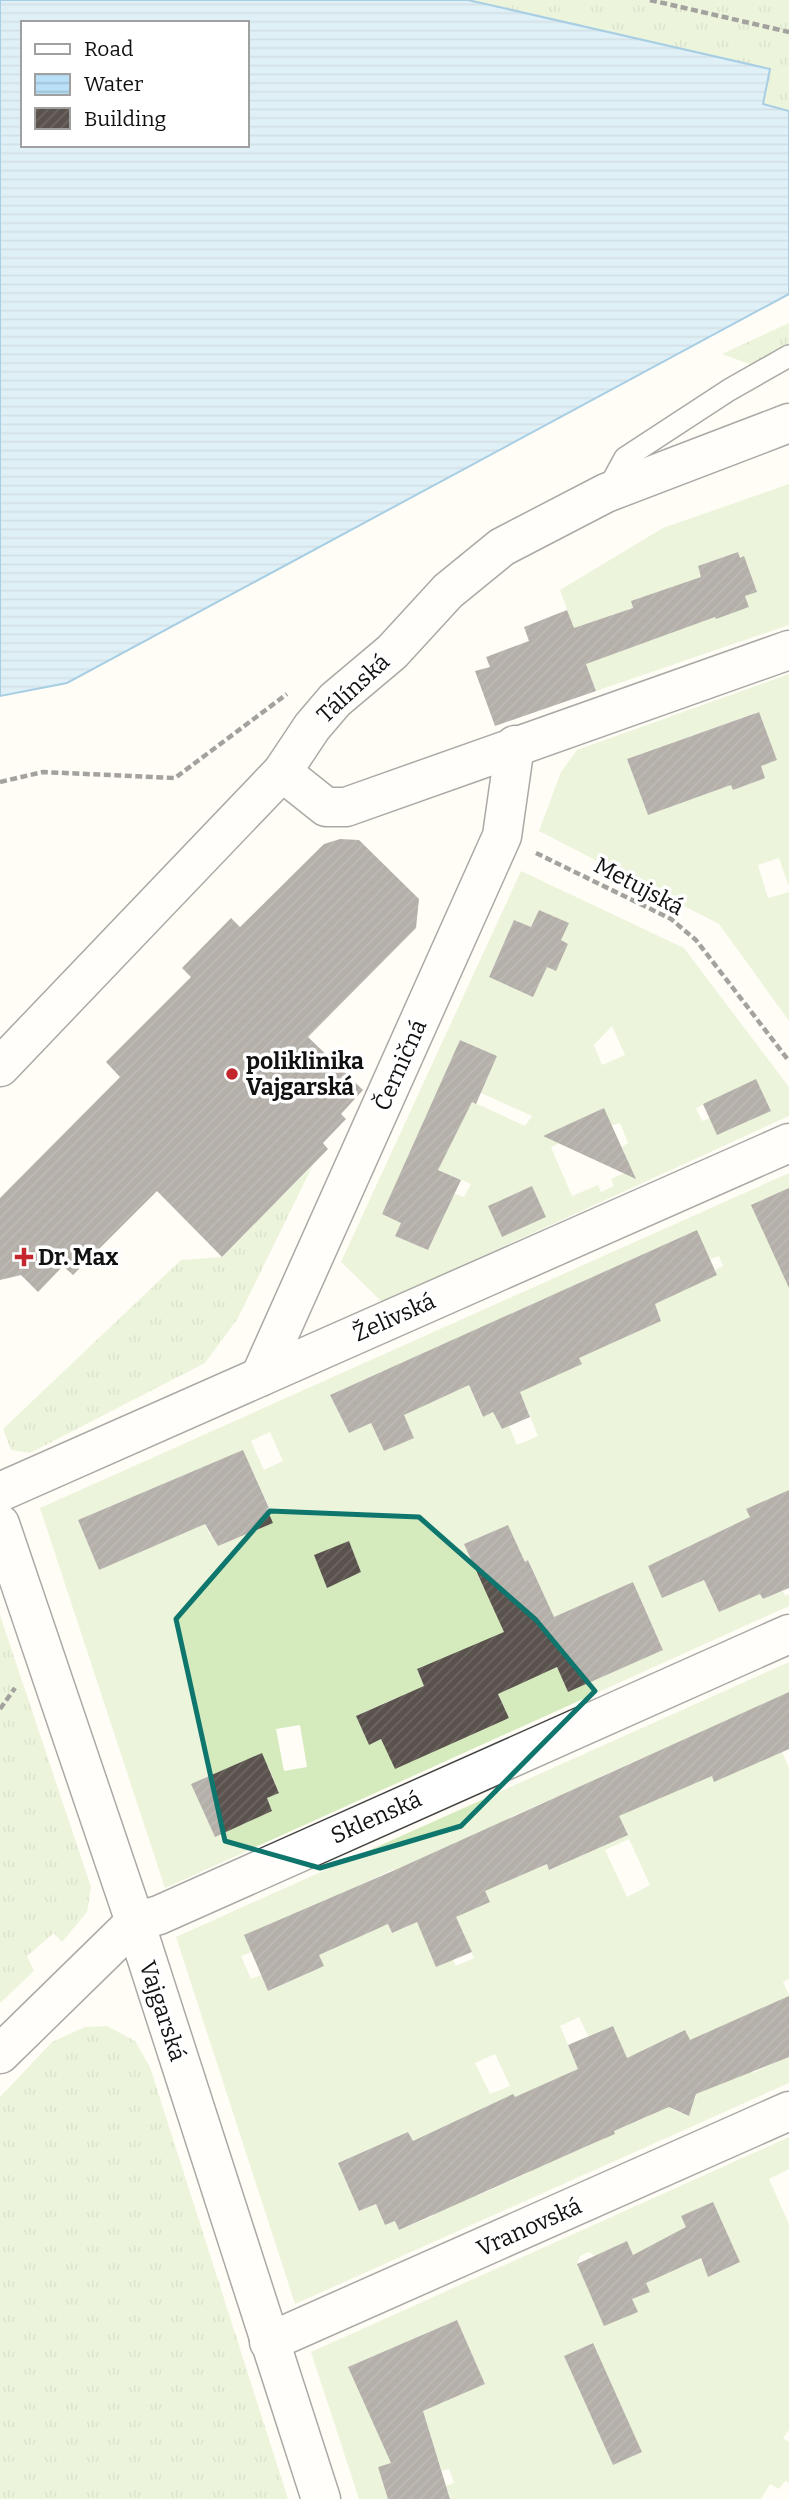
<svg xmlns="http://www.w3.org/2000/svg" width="789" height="2499" font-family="Bitter,serif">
  <defs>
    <pattern id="grass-tufts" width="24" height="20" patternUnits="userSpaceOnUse" patternTransform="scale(1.75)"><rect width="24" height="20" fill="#d5ebbd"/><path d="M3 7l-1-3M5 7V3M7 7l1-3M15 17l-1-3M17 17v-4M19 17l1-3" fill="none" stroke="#b6c8a1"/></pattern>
    <pattern id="water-rules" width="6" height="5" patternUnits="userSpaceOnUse" patternTransform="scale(1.75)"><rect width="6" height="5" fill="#b9e0f7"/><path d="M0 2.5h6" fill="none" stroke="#9ebfd3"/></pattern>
    <pattern id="building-hatch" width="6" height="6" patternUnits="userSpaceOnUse" patternTransform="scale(1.75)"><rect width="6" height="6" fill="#5a524d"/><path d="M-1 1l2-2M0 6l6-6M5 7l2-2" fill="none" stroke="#6d6662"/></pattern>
  </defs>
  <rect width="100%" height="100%" fill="#fffdf5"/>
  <g fill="url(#grass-tufts)">
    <polygon points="468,0 789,0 789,111 763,104 770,69"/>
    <polygon points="789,323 789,350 755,366 722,354"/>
    <polygon points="313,1165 238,1318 205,1363 30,1453 11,1450 3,1429 181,1260 222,1257"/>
    <polygon points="0,1615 91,1887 87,1912 62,1942 54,1933 27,1956 34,1971 0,2003"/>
    <polygon points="107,2026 135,2041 150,2067 288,2499 0,2499 0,2097 52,2042 85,2027"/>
  </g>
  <g fill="#d5ebbd" fill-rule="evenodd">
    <path d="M789,484V625L596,691L560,590L663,528ZM738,552L740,558L743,557L756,592L745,596L749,607L716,618L698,566ZM631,601L672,632L671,633L634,646L612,615L633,608Z"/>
    <path d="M789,674V887L779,858L758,865L768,898L789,892V1021L719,924L539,831L561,772L577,750ZM758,712L777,760L761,766L764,778L733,790L731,785L648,815L627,759Z"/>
    <path d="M521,871L684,948L789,1087V1116L382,1302L341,1262ZM539,910L568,923L561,940L568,944L556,971L547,967L533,996L489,976L514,920L531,927ZM612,1026L625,1055L602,1065L594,1045ZM460,1040L497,1056L481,1093L532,1116L525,1126L440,1087ZM756,1079L771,1111L710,1118L702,1121L696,1108ZM426,1117L438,1170L471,1184L464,1197L450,1192L444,1217L428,1250L395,1236L401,1223L383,1214ZM620,1123L628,1143L622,1147L631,1170L611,1179L614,1186L601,1192L598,1185L572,1196L551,1147L579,1134ZM532,1186L546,1217L502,1237L488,1206Z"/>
    <path d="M789,1173V1490L747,1509L750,1517L700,1541L712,1568L701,1574L719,1611L760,1594L763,1599L783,1591L785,1596L789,1594V1606L165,1888L40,1508ZM697,1230L710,1259L719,1256L723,1266L715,1270L717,1274L655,1304L661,1321L605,1346L577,1284ZM543,1299L556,1327L521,1391L491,1323ZM467,1334L502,1410L524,1401L538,1436L517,1445L509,1426L502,1429L493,1412L482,1417L469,1385L416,1409L397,1366ZM383,1371L414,1438L384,1451L371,1423L349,1433L330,1395ZM270,1432L283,1461L264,1470L251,1441ZM243,1451L269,1507L267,1509L272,1523L246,1535H210L196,1504L179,1510L167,1482ZM127,1499H128L99,1570L78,1520ZM508,1525L525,1562L529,1561L547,1603L484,1588L464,1544ZM349,1541L361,1572L327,1587ZM668,1557L682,1589L663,1598L648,1566ZM633,1582L663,1649L568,1692L557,1667L546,1672L539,1626ZM424,1666L495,1687L509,1718L381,1739L369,1745L356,1716L396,1698L436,1713L417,1670ZM300,1725L307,1767L284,1771L276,1729ZM268,1766L279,1792L267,1798L272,1811L215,1836L192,1784L255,1771Z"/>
    <path d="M789,1662V1702L782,1752L789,1768V1979L783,1982L789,1995V2083L295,2304L176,1937ZM644,1757L608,1801L598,1778ZM561,1795L572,1860L550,1870L547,1864L531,1870L508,1818ZM475,1834L498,1883L484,1890L425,1857ZM629,1839L650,1885L627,1897L605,1850ZM394,1869L413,1912L409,1926L392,1933L388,1924L365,1934L345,1892ZM463,1932L474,1958L456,1966L444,1939ZM252,1952L323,1966L269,1991L261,1975L251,1979L241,1956ZM756,2011L778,2061L753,2073L730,2023ZM579,2017L588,2036L613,2026L623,2050L574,2058L560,2026ZM685,2030L684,2068L697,2097L694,2099L692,2108L680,2113L669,2107L636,2122L628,2103L673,2044L670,2037ZM495,2054L510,2086L490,2094L475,2063ZM501,2101L530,2172L477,2196L445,2126ZM536,2106L614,2134L559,2158ZM408,2132L439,2201L429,2206L433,2216L399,2230L395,2221L385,2225L376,2204L359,2211L338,2163Z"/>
    <path d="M789,2137V2169L769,2179L789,2224V2430L783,2438L789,2442V2483L785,2481L779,2489L770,2484L761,2499H445L450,2497L446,2486L454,2483L449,2469L442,2471L434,2449L379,2467L388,2499H359L311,2352ZM713,2203L740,2262L709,2277L686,2227ZM627,2241L649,2292L632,2299L637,2312L609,2324L603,2322L577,2264L580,2256L589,2252L595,2256ZM457,2320L485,2384L439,2404L348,2367ZM592,2343L642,2452L613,2465L564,2356Z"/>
  </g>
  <path fill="url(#water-rules)" stroke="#3f96cf" stroke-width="2" fill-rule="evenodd" d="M0,0H468L770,69L763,104L789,111V294L67,683L0,696ZM23,23H247V145H23Z"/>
  <g fill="url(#building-hatch)">
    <polygon points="738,552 740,558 744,556 757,592 745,596 749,607 716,619 715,617 586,664 596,691 495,726 475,671 490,667 486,657 529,641 524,627 567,610 574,628 633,608 631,601 701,577 698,566"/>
    <polygon points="759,712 777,760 761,766 765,778 733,790 731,785 648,815 627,759"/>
    <polygon points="340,839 359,840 419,899 416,928 308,1037 363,1090 341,1114 346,1119 323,1143 328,1149 222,1257 157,1191 73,1275 63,1266 38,1292 21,1275 0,1280 0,1198 120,1077 106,1062 191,977 182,968 231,918 240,927 324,844"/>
    <polygon points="539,910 569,923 561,940 568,944 556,971 547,967 533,997 489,977 514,920 531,927"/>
    <polygon points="460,1040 497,1056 476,1104 472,1102 438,1170 461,1180 428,1250 395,1236 401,1223 382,1214"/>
    <polygon points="756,1079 771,1111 717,1135 703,1104"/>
    <polygon points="604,1108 612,1126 636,1179 543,1136"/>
    <polygon points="532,1186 546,1217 502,1237 488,1206"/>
    <polygon points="789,1188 789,1288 751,1205"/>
    <polygon points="697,1230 717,1275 655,1304 661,1321 579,1358 582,1364 520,1392 530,1417 502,1429 493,1412 483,1417 469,1385 404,1415 414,1438 384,1451 371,1423 349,1433 330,1395"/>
    <polygon points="243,1450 269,1508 267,1509 273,1523 218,1546 205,1524 99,1570 78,1520"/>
    <polygon points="789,1490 789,1588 763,1599 760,1594 719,1612 704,1580 662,1598 648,1566 750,1517 746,1509"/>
    <polygon points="508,1525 525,1562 528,1560 554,1617 633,1582 663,1650 568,1692 557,1667 498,1694 509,1718 395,1769 381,1739 369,1745 356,1716 424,1686 417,1669 504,1632 464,1544"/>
    <polygon points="349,1541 361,1572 327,1588 314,1555"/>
    <polygon points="789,1692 789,1749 714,1782 712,1776 619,1816 628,1835 549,1870 547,1864 485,1891 490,1902 456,1917 472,1952 436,1967 417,1922 392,1933 388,1924 319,1955 324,1966 268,1991 244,1935 395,1870"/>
    <polygon points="262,1753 279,1793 267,1798 272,1811 215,1837 191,1784"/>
    <polygon points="789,1996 789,2057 696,2094 689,2116 669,2107 614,2131 615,2134 587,2146 399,2230 395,2221 385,2225 376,2204 359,2211 338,2163 408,2132 413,2141 513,2094 515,2097 578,2069 568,2045 613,2026 627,2058 685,2030 690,2040"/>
    <polygon points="713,2202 740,2262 708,2277 701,2258 646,2283 650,2292 632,2299 638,2312 604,2326 577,2264 627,2241 633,2255 686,2227 681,2216"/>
    <polygon points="457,2320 485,2384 423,2411 450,2499 388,2499 378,2467 391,2463 348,2367"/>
    <polygon points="593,2343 642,2452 613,2465 564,2356"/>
  </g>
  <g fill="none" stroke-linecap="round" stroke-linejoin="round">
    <g stroke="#444" stroke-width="24">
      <polyline id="service" points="607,491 625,458 729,390 789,356"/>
    </g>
    <g stroke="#444" stroke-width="41">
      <g id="minor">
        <polyline points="282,772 326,807 346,807 789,650"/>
        <polyline points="0,1067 282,772 312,727 335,700 392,652 448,591 502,547 606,493 789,423"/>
        <polyline points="260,1377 502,836 515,745"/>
        <polyline points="0,1492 789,1143"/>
        <polyline points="0,1524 135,1922 321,2499"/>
        <polyline points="0,2054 135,1922 159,1915 789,1634"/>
        <polyline points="269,2342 789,2111"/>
      </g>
    </g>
    <g stroke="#333" stroke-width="4.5" stroke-dasharray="7 3.5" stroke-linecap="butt">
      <polyline points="650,0 789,32"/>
      <polyline points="0,782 43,772 175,778 287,694"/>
      <polyline points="536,853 671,919 696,940 789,1061"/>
      <polyline points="0,1709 15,1688"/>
    </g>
    <use href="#service" stroke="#fff" stroke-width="21"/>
    <use href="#minor" stroke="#fff" stroke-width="38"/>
  </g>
  <path d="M0 0H789V2499H0ZM270,1511L419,1517L536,1620L595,1691L461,1826L320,1868L225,1841L176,1619Z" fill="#fffdf5" fill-opacity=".55" fill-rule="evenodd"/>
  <path fill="none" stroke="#0f766e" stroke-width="5" stroke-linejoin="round" d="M270,1511L419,1517L536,1620L595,1691L461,1826L320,1868L225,1841L176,1619Z"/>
  <g fill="#c4262e" stroke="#fff" stroke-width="2.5">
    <circle cx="232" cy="1074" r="7"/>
    <path d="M20.5 1246.5h7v7h7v7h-7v7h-7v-7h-7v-7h7z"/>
  </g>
  <g text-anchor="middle" stroke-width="7" stroke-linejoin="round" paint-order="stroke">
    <g font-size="23" fill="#111" stroke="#fff">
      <text transform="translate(353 688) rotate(-43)" y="8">Tálínská</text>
      <text transform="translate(639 886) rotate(28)" y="8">Metujská</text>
      <text transform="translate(400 1065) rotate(-66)" y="8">Černičná</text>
      <text transform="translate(394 1317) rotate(-24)" y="8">Želivská</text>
      <text transform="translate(376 1817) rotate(-24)" y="8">Sklenská</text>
      <text transform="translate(163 2011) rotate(72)" y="8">Vajgarská</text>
      <text transform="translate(529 2227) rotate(-24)" y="8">Vranovská</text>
    </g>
    <g font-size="23" font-weight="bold" fill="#111" stroke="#fff" text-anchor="start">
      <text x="246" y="1069">poliklinika<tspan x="246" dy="26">Vajgarská</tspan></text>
      <text x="38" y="1265">Dr. Max</text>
    </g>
  </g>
  <rect x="21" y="21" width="228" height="126" fill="#ffffff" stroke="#a0a0a0" stroke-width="2"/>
  <rect x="35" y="44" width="35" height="10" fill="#ffffff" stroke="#a0a0a0" stroke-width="2"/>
  <text x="84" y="56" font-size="21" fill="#111111">Road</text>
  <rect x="35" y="74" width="35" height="21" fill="url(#water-rules)" stroke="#a0a0a0" stroke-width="2"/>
  <text x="84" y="91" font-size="21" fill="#111111">Water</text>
  <rect x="35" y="108" width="35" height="21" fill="url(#building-hatch)" stroke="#a0a0a0" stroke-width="2"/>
  <text x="84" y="126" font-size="21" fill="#111111">Building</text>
</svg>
